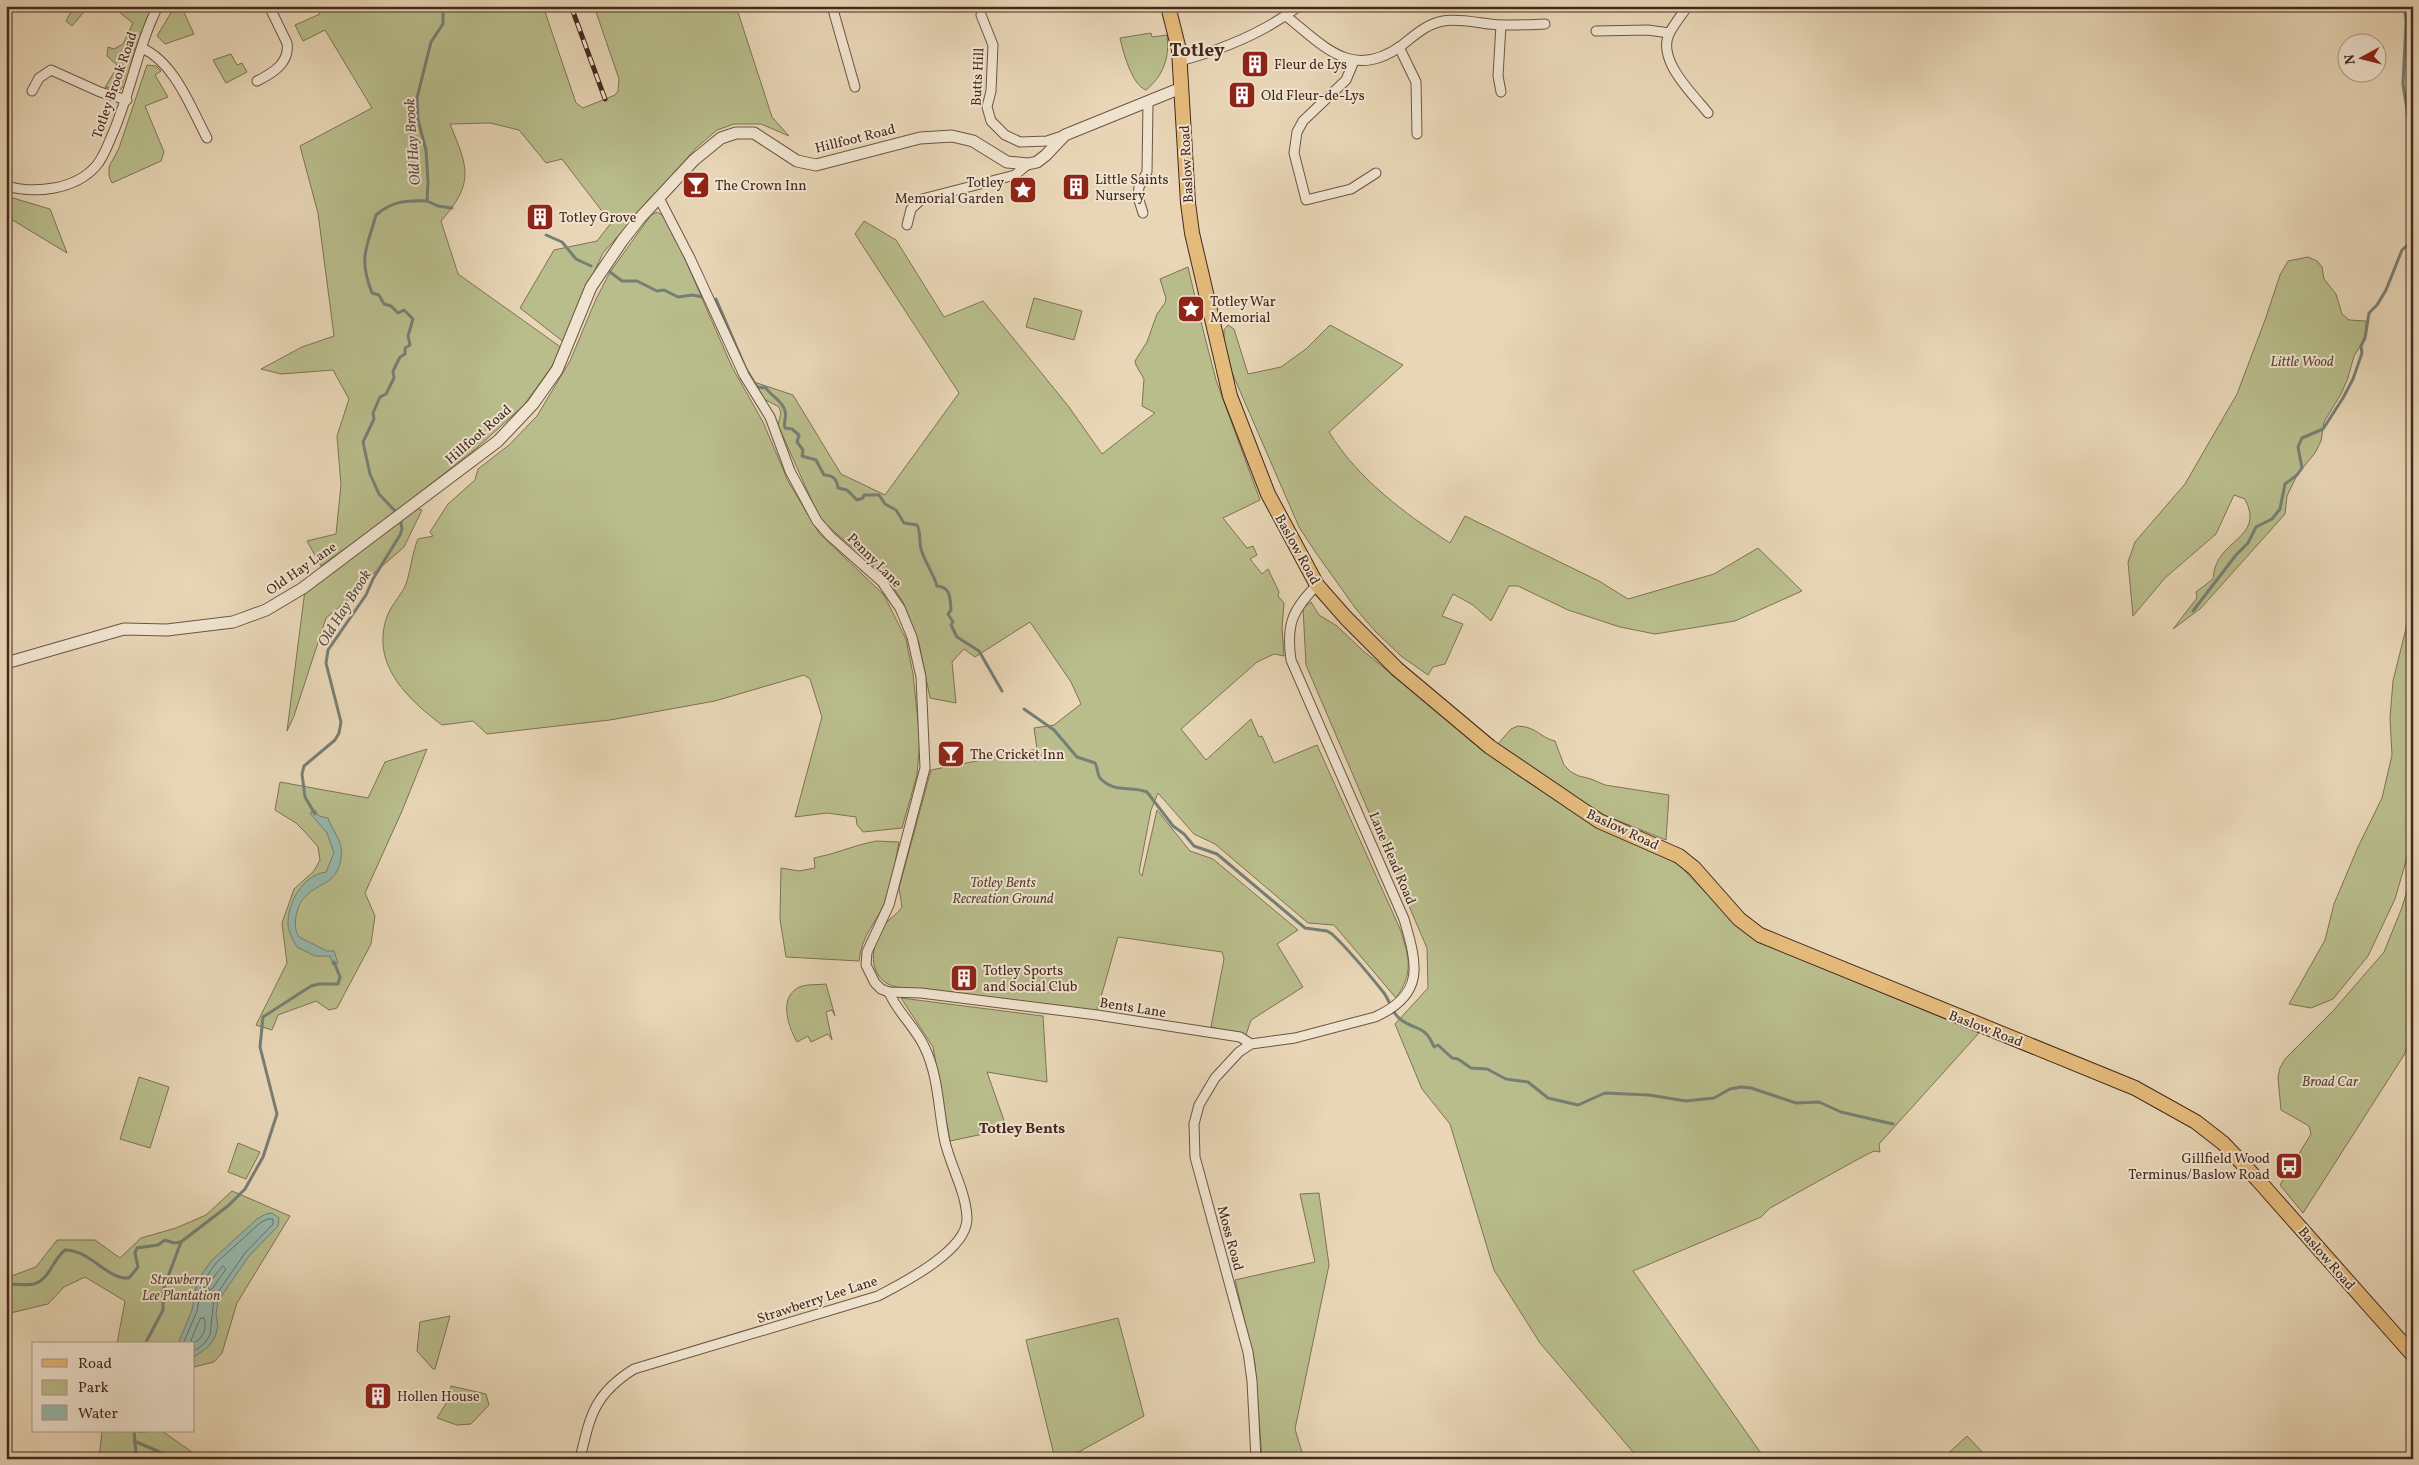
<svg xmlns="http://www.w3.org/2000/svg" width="2419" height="1465" font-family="Vollkorn,serif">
  <rect width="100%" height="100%" fill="#e8d6b6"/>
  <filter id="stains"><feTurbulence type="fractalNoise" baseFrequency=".004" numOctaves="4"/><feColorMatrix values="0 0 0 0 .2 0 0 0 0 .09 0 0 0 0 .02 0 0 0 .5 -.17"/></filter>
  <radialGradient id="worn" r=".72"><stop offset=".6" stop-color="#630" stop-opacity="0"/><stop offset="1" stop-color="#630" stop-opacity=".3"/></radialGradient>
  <g fill="#b9bd8c" stroke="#7f7254">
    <polygon points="74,6 89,6 72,26 66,21"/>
    <polygon points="120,6 127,6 133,10 136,6 152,6 135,50 126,84 120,90 105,87 118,66 107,56 108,47 114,49 123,44 133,23 119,12"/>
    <polygon points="175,6 181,6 194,34 165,44 157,36"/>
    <path d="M317,6H543L576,103L583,108L615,95L618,91L619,79L594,6H736L772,117L789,136L761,124H734L717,130L696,148L603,253L586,289L565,343L520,308L554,250L597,241L611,223L562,159L546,163L519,130L490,123L450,124C468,168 475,182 441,221L458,274L562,348L552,366L524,405L478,447L391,515L321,566L307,541L336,534L341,485L337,436L349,399L333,370L281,374L261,369L302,347L334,336L318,213L300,146L372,108L325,30L303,41L295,25L320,14Z"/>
    <path d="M1151,33L1152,37L1167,35C1170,58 1163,76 1146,90C1132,85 1123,52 1120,38Z"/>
    <polygon points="231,54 237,65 242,63 247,72 226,83 213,60"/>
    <polygon points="147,65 156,66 161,71 155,75 168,97 145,106 164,152 161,161 112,183 109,176 109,167 119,148"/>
    <polygon points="6,196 50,209 67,253 6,216"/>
    <path d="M657,212L667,218L732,367L763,422L788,481L819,533L884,595L906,639L913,674L920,740L917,775L902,828L863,832L857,825L856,817L827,813L795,817L822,717L810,679L804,675L715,701L610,720L487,734L473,721L442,725C406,698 369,662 388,614C393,603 402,594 406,584C411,569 412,553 418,539L433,536L430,532L448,504L475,480L478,469L509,445L537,416L570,361L596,299L610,272L651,215Z"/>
    <path d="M864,221L896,240L944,317L983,301L1069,407L1102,454L1155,413L1142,406L1144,379L1136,365L1135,361L1147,342L1157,314L1165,303L1166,298L1160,279L1188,267L1196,301L1186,304L1187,316L1199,314L1216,380L1260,500L1223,518L1247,548L1253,546L1257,555L1250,559L1262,574L1268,569L1279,592L1278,596L1284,603L1282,628L1284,656L1274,654L1257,662L1181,729L1206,760L1251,719L1259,737L1262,736L1274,763L1317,745L1401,931C1409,959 1414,972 1396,998L1334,925L1308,923L1215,844L1194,834L1158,793L1151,810L1139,872L1142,876L1157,810L1190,851L1213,859L1298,930L1277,944L1303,987L1251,1020L1246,1035L1211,1027L1224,959L1222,952L1118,937L1097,1011L896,987C865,979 870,943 886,923C891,917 898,914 902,907L899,888L931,770L1037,749L1034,728L1054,725L1081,704L1071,682L1030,622L975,657L964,649L952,662L956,703L930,698L919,643L903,602L887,578L820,519L778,425L781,413L779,407L764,399L754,382L793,395L841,474L885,495L959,393L855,234Z"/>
    <path d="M2308,257L2317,261L2322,267L2324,279L2336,294L2342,314L2349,320L2366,321L2365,338L2354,356L2348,378L2341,394L2324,422L2321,441L2315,453L2297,475L2287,496L2285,514L2201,608L2173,629L2197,598L2196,592L2213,579C2215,538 2266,540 2245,499L2234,495L2216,534L2165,578L2133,616L2128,562L2135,542L2185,484L2237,394L2265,320L2280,275L2288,261Z"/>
    <polygon points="1034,298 1082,311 1074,340 1026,327"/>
    <path d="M1228,325L1234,329L1248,374L1281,367L1306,349L1330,325L1403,365L1329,432C1358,479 1404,513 1450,543L1465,516L1599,581L1628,599L1714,574L1758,548L1802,591L1735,621L1655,634L1620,627L1568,610L1518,586H1509L1491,621L1473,605L1453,594L1442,616L1463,624L1445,664L1433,667L1428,675L1401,656L1375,631L1356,609L1316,553L1299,527L1230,368L1224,343V330Z"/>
    <polygon points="416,508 422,510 404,547 365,581 360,590 326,618 294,716 287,731 305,590"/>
    <polygon points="2413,600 2413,837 2395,899 2368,956 2333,999 2311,1008 2289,1004 2325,940 2334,904 2358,847 2382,798 2392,755 2390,718 2393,681"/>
    <polygon points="1311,602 1319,615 1337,626 1361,649 1475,743 1517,775 1587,820 1678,864 1741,929 1757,941 1979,1033 1879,1144 1880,1152 1874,1151 1862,1157 1770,1208 1761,1217 1633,1271 1765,1459 1639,1459 1540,1343 1494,1270 1450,1124 1422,1089 1395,1024 1428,988 1427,948 1306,665 1303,608"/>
    <path d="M1518,726C1538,727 1540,738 1555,741L1564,765L1571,772L1579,776L1591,779L1605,785L1669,795L1666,840L1604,815L1496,746L1511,729Z"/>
    <polygon points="427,749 402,811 365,893 375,916 371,944 337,1008 329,1010 316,1001 278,1015 272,1030 256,1025 287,963 282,923 294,889 314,871 320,860 318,847 306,833 296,823 275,810 280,782 368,798 385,762"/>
    <path d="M876,841L899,842C895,863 892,884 884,904C874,926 862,935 859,961L786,957L780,919L781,868L799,871L815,868L814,858C836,854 854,845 876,841Z"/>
    <polygon points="2413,873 2413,1034 2404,1055 2303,1213 2280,1185 2311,1134 2309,1126 2281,1110 2278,1077 2280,1068 2285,1059 2333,1011 2384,952 2401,910"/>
    <path d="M826,984L835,1016L832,1010L826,1012L832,1040L828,1034L811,1042L808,1036L797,1042C788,1026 777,995 802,986C809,984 819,985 826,984Z"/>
    <polygon points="901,998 1043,1016 1047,1082 987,1072 1007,1129 950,1141 933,1047"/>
    <polygon points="139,1077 169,1087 150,1148 120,1139"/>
    <polygon points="238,1143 260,1152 246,1179 228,1172"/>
    <polygon points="232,1191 290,1216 237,1303 222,1353 214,1362 194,1367 194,1344 117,1344 125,1301 85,1277 64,1287 48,1304 6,1314 6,1278 36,1267 57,1240 95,1240 120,1258 141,1238 176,1228 206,1215"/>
    <polygon points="1319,1193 1329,1265 1295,1429 1304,1459 1262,1459 1255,1364 1235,1280 1315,1262 1300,1194"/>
    <polygon points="450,1316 435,1369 433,1369 417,1351 420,1322"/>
    <polygon points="1118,1318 1144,1416 1066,1459 1055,1459 1026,1340"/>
    <polygon points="451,1386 486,1394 489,1405 471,1424 457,1425 437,1418 450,1397"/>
    <polygon points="102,1431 162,1431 202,1459 99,1459"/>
    <polygon points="1967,1436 1989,1459 1942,1459"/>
  </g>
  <g fill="#97b9af" stroke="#767f75">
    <path d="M315,810L319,816L328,818C332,831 344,841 341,857C338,885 319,881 304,898C296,906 292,928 299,937L327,951H334L338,963L333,965L330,956H315L297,947C293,940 289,933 288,925C287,903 303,875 326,872L334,853L327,833L310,813Z"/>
    <polygon points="272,1213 279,1218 278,1226 249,1256 218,1301 216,1314 218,1326 215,1337 208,1347 194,1357 194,1344 178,1344 192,1310 197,1281 212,1260 257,1219 266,1214"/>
  </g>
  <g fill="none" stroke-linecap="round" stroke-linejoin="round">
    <g stroke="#6e7066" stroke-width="1">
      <polygon points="223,1266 226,1269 212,1289 209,1290 208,1285"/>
      <path d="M204,1318C208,1328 203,1339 193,1343L191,1340L200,1319Z"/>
      <polyline points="183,1344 197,1311 202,1283 216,1263 260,1223 267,1219 273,1219 273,1224 245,1253 214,1298 210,1335 204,1344 194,1351"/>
    </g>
    <g stroke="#767f75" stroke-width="3">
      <polyline points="2404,6 2406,21 2403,84 2413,150"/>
      <polyline points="427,201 438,206 452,208"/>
      <polyline points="546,235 562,242 576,259 591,266"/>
      <polyline points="610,272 622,281 637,281 657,291 664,290 678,297 693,295 702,297"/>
      <path d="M716,299L746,369L757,387L766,388C771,396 783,401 785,411C787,417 783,422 785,428L792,429L799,435L797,442L803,450L802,456L816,460L824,475C833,475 837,479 838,488L847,490L857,500L863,498L864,495H879L885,504L896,510L904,523L917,525C921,532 919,541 921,549C925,563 933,572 937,586C951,587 950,598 951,610L948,614L953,622L951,625L957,637L979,651L1002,691"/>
      <path d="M397,513L379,494L370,474L363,442L374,419L373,413L380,397L386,394L394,378L393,371L400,357L405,354V348L410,345L408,336L413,319L404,310L398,313L391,306L384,304L379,295L372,293C358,257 367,248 376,215C392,201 407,200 427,201L428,182L426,150L418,120L417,98L431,42L443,24V6"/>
      <polyline points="2193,611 2236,555 2248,543 2256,527 2272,519 2280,509 2285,484 2297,475 2302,468 2298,447 2302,438 2323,429 2343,398 2353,379 2362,353 2361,346 2365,338 2369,313 2377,305 2386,290 2402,250 2413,240"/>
      <path d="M1024,709L1054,730L1077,757L1095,763C1098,768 1097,774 1100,778C1115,794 1130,785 1147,792L1173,826L1184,834L1194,846L1217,854L1305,928L1327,931L1332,934C1351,952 1368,973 1384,993C1390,1001 1391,1012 1400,1019C1415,1031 1425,1024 1434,1047L1438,1045L1452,1058L1458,1059L1471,1068L1487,1069L1506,1079L1528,1082L1548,1098L1578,1105L1605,1093L1649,1095L1686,1101L1714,1098L1730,1089L1741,1087L1751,1088L1796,1103L1819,1102L1841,1112L1893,1124"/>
      <polyline points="315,814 305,797 302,774 304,766 335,740 339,733 341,722 326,663 328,650 366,595 373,579 400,535 402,529 400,518"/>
      <path d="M6,1285C15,1283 25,1286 34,1284C50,1279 53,1259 65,1250C91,1250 107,1280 129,1278L138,1267L135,1253L137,1248L158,1245L165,1240L174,1243L181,1242"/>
      <polyline points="145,1344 163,1310 163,1290 181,1242 229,1205 245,1189 263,1157 277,1114 260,1047 263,1017 311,986 319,984 338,984 340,977 334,962"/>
      <polyline points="138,1431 146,1431"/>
      <polyline points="134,1441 176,1459"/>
      <polyline points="133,1459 136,1453 134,1431"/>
    </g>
    <g stroke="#6e5443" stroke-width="11">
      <g id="minor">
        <polyline points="832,6 855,87"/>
        <path d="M1688,6C1682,14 1675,23 1670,32C1655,59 1693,94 1708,113"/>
        <polyline points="981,15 993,45 991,91 987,107 991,121 1005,135 1020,142 1047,141 1062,136"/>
        <path d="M1286,16C1324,46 1352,81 1401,46C1414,36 1426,24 1443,21C1460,18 1482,24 1500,25C1515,25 1530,25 1545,24"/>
        <polyline points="1596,31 1648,30 1669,33"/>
        <polyline points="1399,47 1416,82 1417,134"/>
        <path d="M142,48C175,63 191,108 207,138"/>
        <path d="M1180,61C1221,50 1265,32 1299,6"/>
        <polyline points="1354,61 1346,80 1303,121 1297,132 1294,153 1306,200 1351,189 1376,173"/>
        <path d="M257,81C273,73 290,63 287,43L269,6"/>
        <polyline points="32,91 39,78 51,70 100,92 127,100"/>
        <polyline points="1501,92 1498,76 1501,25"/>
        <path d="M6,186C35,194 75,190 96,166C104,157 108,144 113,133C131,91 138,46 158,6"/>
        <polyline points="659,198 690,258 744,375 770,417 790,471 817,521 830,536 882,582 900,608 912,637 921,677 925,768 889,905 867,952 866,965 875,983 881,989 889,992 921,993 1097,1015 1240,1037 1251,1044"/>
        <polyline points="1143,213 1138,197 1139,187 1147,172 1148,103"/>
        <polyline points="907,225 911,209 922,199 1015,175 1028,164"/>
        <path d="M580,1459C590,1416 594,1394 634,1369L878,1296C903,1283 968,1250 967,1218C966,1192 951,1167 945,1142C938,1110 939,1076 924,1046C915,1027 895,1009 889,992"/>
        <path d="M1256,1459L1252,1381L1248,1352L1195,1157L1194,1124L1199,1105L1215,1078L1239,1052L1251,1044L1295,1038L1375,1017C1426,994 1417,964 1404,919L1291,660C1286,625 1292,610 1317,585"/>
      </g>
    </g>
    <g stroke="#6e5443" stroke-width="13">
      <polyline id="tertiary" points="6,663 124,629 167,630 233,622 266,610 303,588 498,441 533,404 557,370 591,287 622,241 640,218 694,160 721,138 736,133 754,133 797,161 816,165 920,138 952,136 973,141 1007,162 1028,164 1037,162 1046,155 1065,135 1181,88"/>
    </g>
    <g stroke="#45281d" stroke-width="16">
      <polyline id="primary" points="1168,6 1179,50 1188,203 1192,233 1230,396 1268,494 1317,585 1346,618 1397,669 1490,747 1599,821 1679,856 1694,868 1739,919 1760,935 2135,1088 2196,1122 2223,1143 2258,1180 2413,1355"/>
    </g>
    <use href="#minor" stroke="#f0e4d0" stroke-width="9"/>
    <use href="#tertiary" stroke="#f0e4d0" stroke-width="11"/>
    <use href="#primary" stroke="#e4bb7b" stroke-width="14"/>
    <g stroke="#45281d" stroke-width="5">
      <polyline id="rail" points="571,6 605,99"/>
    </g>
    <use href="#rail" stroke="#f0e4d0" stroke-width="3" stroke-dasharray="9" stroke-linecap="butt"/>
  </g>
  <defs>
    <g id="building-square" transform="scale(1.4375)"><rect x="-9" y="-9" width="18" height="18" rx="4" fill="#8f2418" stroke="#f0e4d0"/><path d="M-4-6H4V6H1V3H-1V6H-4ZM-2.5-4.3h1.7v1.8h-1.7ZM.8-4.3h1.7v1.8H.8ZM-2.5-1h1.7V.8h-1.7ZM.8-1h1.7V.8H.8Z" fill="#fff"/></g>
    <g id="bar-square" transform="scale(1.4375)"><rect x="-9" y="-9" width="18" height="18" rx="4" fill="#8f2418" stroke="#f0e4d0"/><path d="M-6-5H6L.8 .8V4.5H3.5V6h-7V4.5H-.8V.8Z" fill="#fff"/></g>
    <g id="sight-square" transform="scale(1.4375)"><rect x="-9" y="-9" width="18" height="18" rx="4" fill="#8f2418" stroke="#f0e4d0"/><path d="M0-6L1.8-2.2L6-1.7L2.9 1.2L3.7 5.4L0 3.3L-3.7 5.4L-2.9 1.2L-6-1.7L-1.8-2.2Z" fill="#fff"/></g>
    <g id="bus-square" transform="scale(1.4375)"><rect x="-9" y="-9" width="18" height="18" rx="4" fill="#8f2418" stroke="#f0e4d0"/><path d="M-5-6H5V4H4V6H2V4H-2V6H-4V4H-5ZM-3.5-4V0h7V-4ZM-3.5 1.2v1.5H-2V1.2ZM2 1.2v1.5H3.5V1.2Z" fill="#fff"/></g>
  </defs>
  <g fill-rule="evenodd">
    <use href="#building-square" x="1255" y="64"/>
    <use href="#building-square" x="1242" y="95"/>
    <use href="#bar-square" x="696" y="185"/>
    <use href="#building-square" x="1076" y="187"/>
    <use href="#sight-square" x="1023" y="190"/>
    <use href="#building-square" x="540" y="217"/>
    <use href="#sight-square" x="1191" y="309"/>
    <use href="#bar-square" x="951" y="754"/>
    <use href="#building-square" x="964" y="978"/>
    <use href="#bus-square" x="2289" y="1166"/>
    <use href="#building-square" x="378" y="1396"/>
  </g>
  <g text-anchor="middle" stroke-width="4" stroke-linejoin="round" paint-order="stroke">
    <g font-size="14" fill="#45281d" stroke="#f0e4d0" text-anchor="start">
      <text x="1274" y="69">Fleur de Lys</text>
      <text x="1261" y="100">Old Fleur-de-Lys</text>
      <text x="1095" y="184">Little Saints<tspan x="1095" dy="16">Nursery</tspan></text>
      <text x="1004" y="187" text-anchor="end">Totley<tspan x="1004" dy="16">Memorial Garden</tspan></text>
      <text x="715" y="190">The Crown Inn</text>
      <text x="559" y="222">Totley Grove</text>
      <text x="1210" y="306">Totley War<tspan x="1210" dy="16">Memorial</tspan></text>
      <text x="970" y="759">The Cricket Inn</text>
      <text x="983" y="975">Totley Sports<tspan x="983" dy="16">and Social Club</tspan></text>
      <text x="2270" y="1163" text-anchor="end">Gillfield Wood<tspan x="2270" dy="16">Terminus/Baslow Road</tspan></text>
      <text x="397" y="1401">Hollen House</text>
    </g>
    <g font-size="14" fill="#45281d" stroke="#f0e4d0">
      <text transform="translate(977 77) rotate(-87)" y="5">Butts Hill</text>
      <text transform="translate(114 85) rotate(-71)" y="5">Totley Brook Road</text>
      <text transform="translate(855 138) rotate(-14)" y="5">Hillfoot Road</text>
      <text transform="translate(1186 164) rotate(-93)" y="5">Baslow Road</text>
      <text transform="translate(478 434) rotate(-41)" y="5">Hillfoot Road</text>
      <text transform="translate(1298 549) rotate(61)" y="5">Baslow Road</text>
      <text transform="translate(875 560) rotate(45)" y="5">Penny Lane</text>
      <text transform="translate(301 568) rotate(-35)" y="5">Old Hay Lane</text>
      <text transform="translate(1623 829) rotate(25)" y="5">Baslow Road</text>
      <text transform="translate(1393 858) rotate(67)" y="5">Lane Head Road</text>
      <text transform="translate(1133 1007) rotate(9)" y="5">Bents Lane</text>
      <text transform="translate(1986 1028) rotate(21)" y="5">Baslow Road</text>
      <text transform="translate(1231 1238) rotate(75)" y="5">Moss Road</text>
      <text transform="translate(2327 1258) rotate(49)" y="5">Baslow Road</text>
      <text transform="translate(817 1299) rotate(-18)" y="5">Strawberry Lee Lane</text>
    </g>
    <g font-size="14" font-style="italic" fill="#5c4633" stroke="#f0e4d0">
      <text x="2302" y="366">Little Wood</text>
      <text x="1003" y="887">Totley Bents<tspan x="1003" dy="16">Recreation Ground</tspan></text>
      <text x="2330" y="1086">Broad Car</text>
      <text x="181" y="1284">Strawberry<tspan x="181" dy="16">Lee Plantation</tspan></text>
    </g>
    <g font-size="15" font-style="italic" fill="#5a4c42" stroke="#f0e4d0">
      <text transform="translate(412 142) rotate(-94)" y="5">Old Hay Brook</text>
      <text transform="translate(344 608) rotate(-58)" y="5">Old Hay Brook</text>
    </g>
    <g font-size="15" font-weight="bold" fill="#45281d" stroke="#f0e4d0">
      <text x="1022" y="1133">Totley Bents</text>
    </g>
    <g font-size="19" font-weight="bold" fill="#45281d" stroke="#f0e4d0">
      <text x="1197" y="56">Totley</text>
    </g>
  </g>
  <rect width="2419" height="1465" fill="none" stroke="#e8d6b6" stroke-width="25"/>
  <rect x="8" y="8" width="2404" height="1450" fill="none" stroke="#45281d" stroke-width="2.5"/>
  <rect x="12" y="12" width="2394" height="1440" fill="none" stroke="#45281d"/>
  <rect x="32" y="1342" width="162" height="90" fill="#f0e4d0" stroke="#ac9988"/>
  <rect x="42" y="1359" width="25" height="8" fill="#e4bb7b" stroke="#ac9988"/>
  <text x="78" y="1368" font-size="15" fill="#45281d">Road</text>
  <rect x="42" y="1380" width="25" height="15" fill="#b9bd8c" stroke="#ac9988"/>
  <text x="78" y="1392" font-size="15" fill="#45281d">Park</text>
  <rect x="42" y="1405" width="25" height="15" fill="#97b9af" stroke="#ac9988"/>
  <text x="78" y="1418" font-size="15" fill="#45281d">Water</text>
  <g transform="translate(2362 58) rotate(263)"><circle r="24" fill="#f0e4d0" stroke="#ac9988"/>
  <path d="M0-4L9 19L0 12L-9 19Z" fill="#8f2418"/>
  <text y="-8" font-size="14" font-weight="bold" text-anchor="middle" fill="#45281d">N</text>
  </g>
  <rect width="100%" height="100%" filter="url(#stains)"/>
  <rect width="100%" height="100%" fill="url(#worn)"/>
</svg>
